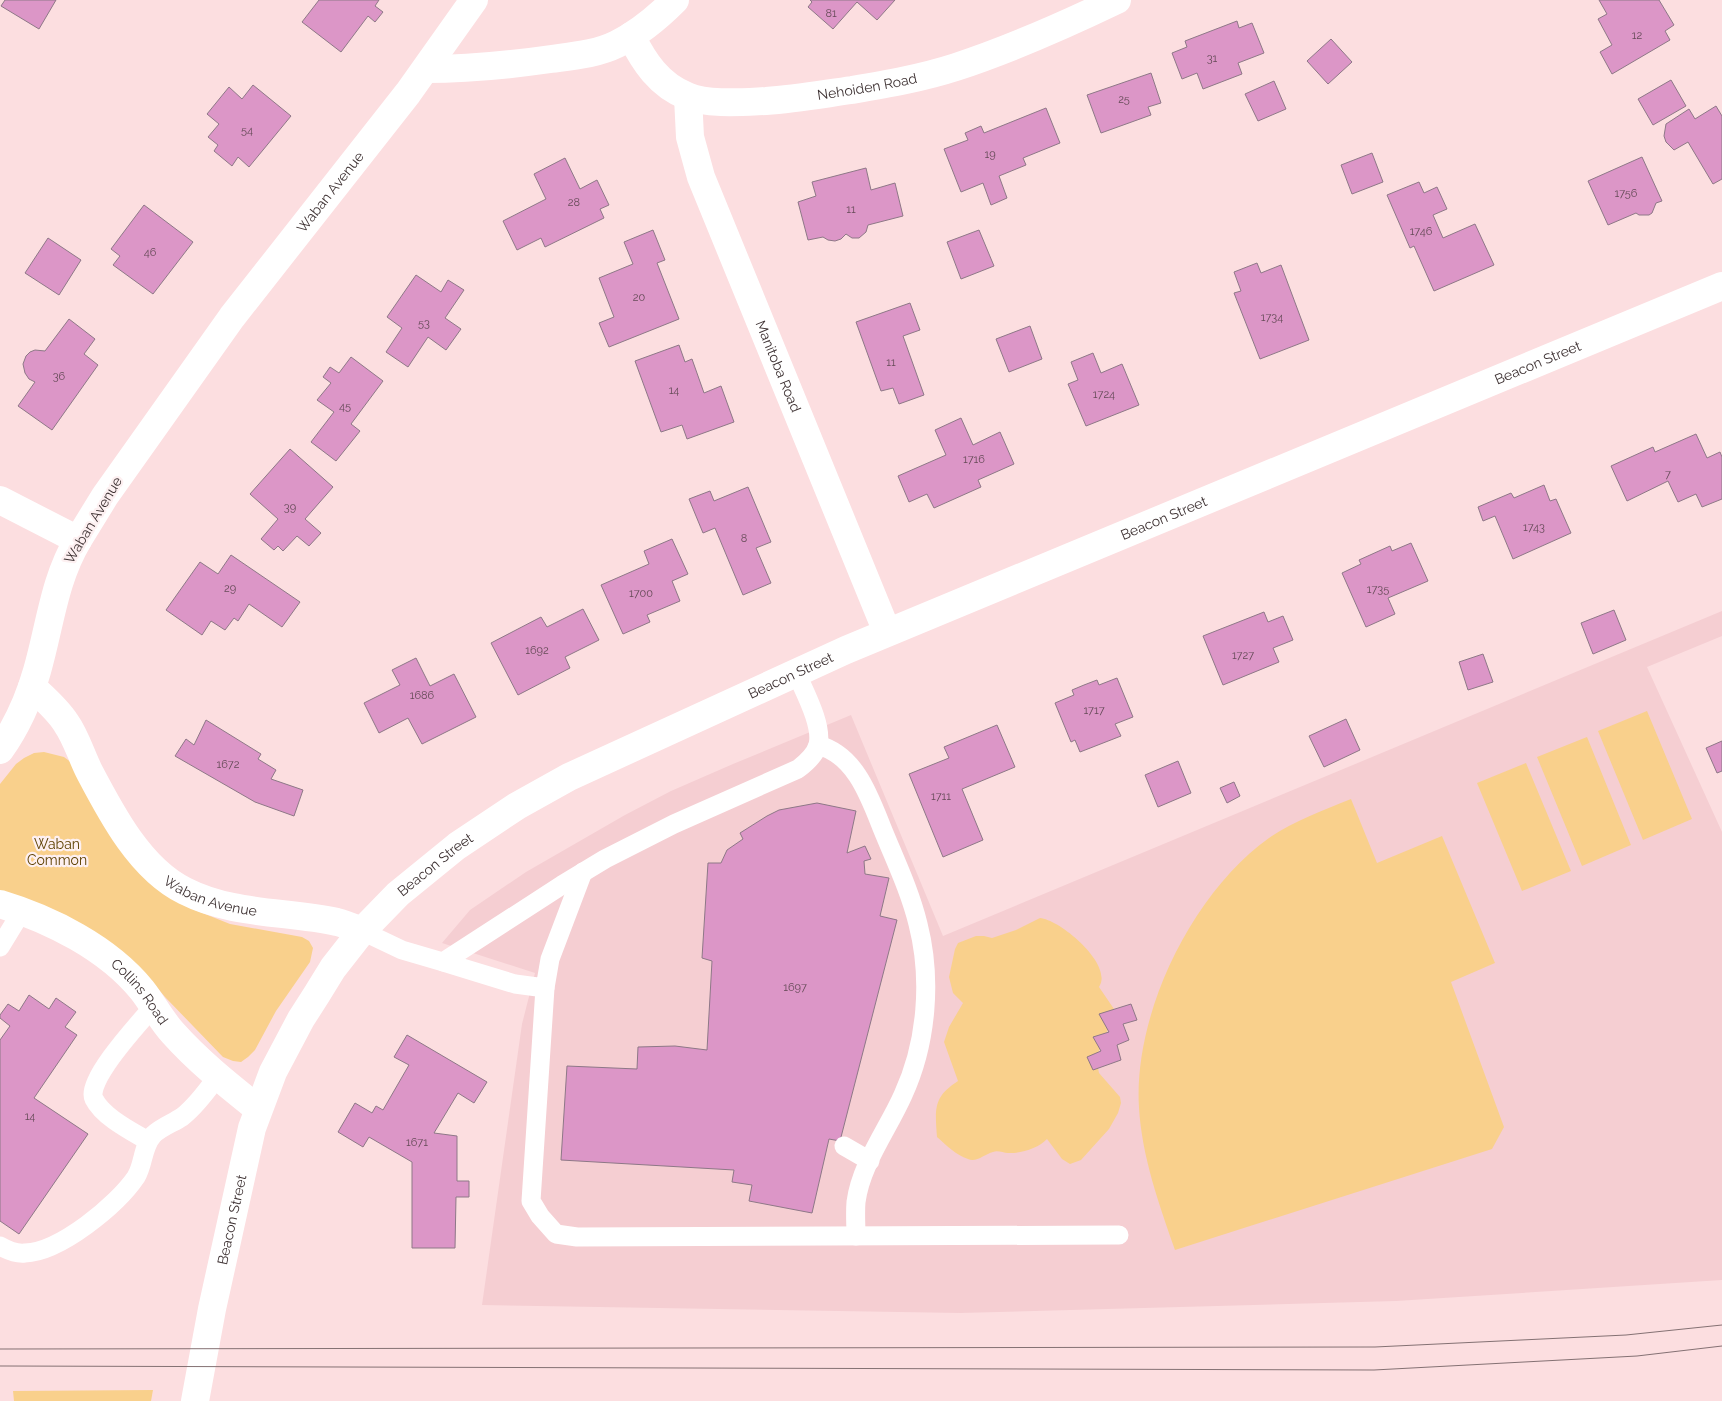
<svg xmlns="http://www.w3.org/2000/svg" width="1722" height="1401" font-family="Raleway,sans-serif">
  <rect width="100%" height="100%" fill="#fcdee0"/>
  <polygon fill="#f5ced2" points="1722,611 1722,636 1647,667 1722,832 1722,1280 1396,1301 960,1313 482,1305 522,1024 535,973 442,943 470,910 526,872 625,815 671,791 733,764 851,715 943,936"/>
  <g fill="#f9d08c">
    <polygon points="1647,711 1692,819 1643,840 1598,731"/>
    <polygon points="1587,737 1631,845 1582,866 1537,757"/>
    <polygon points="44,752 64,757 72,763 195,910 230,924 302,937 309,941 313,948 310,962 276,1011 255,1050 248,1057 241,1062 233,1061 223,1057 165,997 145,973 0,893 0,784 16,764 24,758 34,753"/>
    <polygon points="1526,763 1571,871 1522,891 1477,783"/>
    <path d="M1351,799L1377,863L1442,836L1495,963L1451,982L1504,1127L1492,1149L1175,1250C1159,1204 1142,1157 1139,1108C1133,1014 1192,893 1269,838C1294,821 1324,810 1351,799Z"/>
    <path d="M1040,918C1061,920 1114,965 1099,987L1114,1009L1111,1022L1096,1058L1099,1073L1120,1097L1121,1103L1118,1113L1109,1129L1081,1160L1070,1164L1062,1159L1047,1139C1039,1148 1020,1154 1008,1153C1003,1153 998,1150 993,1152C985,1154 976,1163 968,1159C956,1155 946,1145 937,1137C935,1109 933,1097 958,1081L944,1042L949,1027L963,1003L953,993L949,977L955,949L958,943L976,936H984L992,938L1016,930Z"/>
    <polygon points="153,1390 151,1401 14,1401 13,1391"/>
  </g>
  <g fill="#dc96c7" stroke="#8e7887">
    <polygon points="5,0 56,0 39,29 1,6"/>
    <polygon points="319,0 379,0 375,6 383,12 375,22 368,16 341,52 302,22"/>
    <polygon points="810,0 895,0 877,20 857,2 833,29 808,7 812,2"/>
    <polygon points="1599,0 1659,0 1674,25 1665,31 1670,40 1612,74 1600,52 1612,45 1598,19 1607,14"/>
    <polygon points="1237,21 1239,28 1252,23 1264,53 1238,63 1242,74 1203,89 1197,73 1182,79 1172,53 1187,47 1185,41"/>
    <polygon points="1331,39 1352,62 1328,84 1307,61"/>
    <polygon points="1151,73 1161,103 1148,107 1151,115 1101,133 1087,95"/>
    <polygon points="1671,80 1686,106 1653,125 1638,99"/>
    <polygon points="1274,81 1286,109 1258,121 1245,94"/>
    <polygon points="253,85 291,116 249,167 238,157 232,166 214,151 218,145 208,137 219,124 207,114 229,87 242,99"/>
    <polygon points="1716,106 1722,116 1722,179 1713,184 1688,142 1674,150 1666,142 1664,136 1666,124 1689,109 1695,119"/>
    <polygon points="1046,108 1060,143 1023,158 1026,165 999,176 1007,198 991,205 983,183 961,192 944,149 968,140 965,133 981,126 984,133"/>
    <polygon points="1372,153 1383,182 1352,194 1341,165"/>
    <polygon points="1642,157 1662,201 1656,203 1652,213 1649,215 1639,215 1636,213 1608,225 1588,181"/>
    <polygon points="565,158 580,189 597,180 609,205 600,209 604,218 545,247 541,238 517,250 503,221 546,199 534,174"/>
    <polygon points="866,168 871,190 895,183 903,216 868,225 866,232 859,238 852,238 846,234 841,239 835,241 828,240 823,237 808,240 798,202 816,196 812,182"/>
    <polygon points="1419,182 1424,193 1437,187 1447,209 1433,215 1443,238 1475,224 1494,265 1434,291 1414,246 1410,248 1387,195"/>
    <polygon points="144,205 193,242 153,294 113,265 120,256 111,249"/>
    <polygon points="653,230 665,260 657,263 679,319 609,347 599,323 614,317 599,278 633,264 624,242"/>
    <polygon points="979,230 994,266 961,279 947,242"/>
    <polygon points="48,238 81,260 59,295 25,273"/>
    <polygon points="1257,263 1261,273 1281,265 1309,340 1260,359 1234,293 1241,291 1234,272"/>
    <polygon points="416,275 441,292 448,280 464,290 445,318 461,329 446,350 428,337 408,367 386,352 402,328 387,317"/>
    <polygon points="910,303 920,330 903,336 924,395 899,404 893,388 881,391 856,322"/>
    <polygon points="69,319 95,339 84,354 98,365 52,430 18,406 35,382 29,379 25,373 23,364 26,356 30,352 35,350 45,351"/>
    <polygon points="1030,326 1042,359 1009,372 996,339"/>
    <polygon points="679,345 685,362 692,359 704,393 721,386 734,422 687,439 682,425 661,432 635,361"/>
    <polygon points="1093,353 1101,373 1122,364 1139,405 1086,426 1068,384 1078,380 1071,362"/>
    <polygon points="351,357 383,381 351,424 360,431 336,461 311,442 334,412 317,400 331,383 323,377 330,367 339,373"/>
    <polygon points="961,418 973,445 1000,432 1014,464 978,480 981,487 934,508 927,494 909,502 898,476 946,455 935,430"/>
    <polygon points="1696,434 1707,458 1720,452 1722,457 1722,499 1702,507 1696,494 1678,502 1668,481 1627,501 1611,466 1653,447 1655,452"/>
    <polygon points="290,449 333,487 305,519 321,533 309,546 297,536 283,551 278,546 274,550 261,539 278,519 250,494"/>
    <polygon points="1544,485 1550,501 1556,499 1571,533 1513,559 1495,516 1483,521 1478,507 1511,493 1514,498"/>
    <polygon points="748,487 771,542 756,548 771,583 743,595 715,528 703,533 689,499 710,491 714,501"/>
    <polygon points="672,539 688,574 672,581 680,601 647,615 650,622 623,634 601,585 649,564 644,551"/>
    <polygon points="1411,543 1428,581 1388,598 1395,614 1366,627 1342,573 1361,564 1359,560 1390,546 1392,551"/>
    <polygon points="231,555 300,602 282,627 249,604 238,621 234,618 225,630 211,621 202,635 166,610 200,562 218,574"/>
    <polygon points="583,609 599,640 565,657 570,668 518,695 491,643 541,617 547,627"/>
    <polygon points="1614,610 1626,640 1593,654 1581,623"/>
    <polygon points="1264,612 1268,622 1283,616 1293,640 1273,648 1279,662 1223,685 1203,636"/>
    <polygon points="1483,654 1493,682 1468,690 1459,662"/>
    <polygon points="416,658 430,686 454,674 476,717 422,744 408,718 379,733 364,703 400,685 392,670"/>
    <polygon points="1117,678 1133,717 1115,724 1121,736 1080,752 1075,740 1071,742 1055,703 1074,695 1072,690 1084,685 1097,680 1099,685"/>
    <polygon points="1346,719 1360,750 1324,767 1309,736"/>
    <polygon points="206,720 261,754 258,759 276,770 271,779 303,790 294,816 255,802 175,756 186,739 194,745"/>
    <polygon points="997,725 1015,767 962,789 983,840 943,857 909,774 949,758 944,747"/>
    <polygon points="1722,741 1722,771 1717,773 1706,748"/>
    <polygon points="1178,761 1191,793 1158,807 1145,775"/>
    <polygon points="1234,782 1240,796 1227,803 1220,788"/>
    <polygon points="817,803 856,811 847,853 865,846 871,859 864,861 865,874 889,878 880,916 897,920 840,1141 829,1139 812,1213 749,1201 752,1185 732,1182 734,1170 561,1160 567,1066 637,1069 638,1047 675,1046 707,1050 712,961 702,958 708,863 721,863 727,850 743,839 740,833 767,816 779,810"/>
    <polygon points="29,995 49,1009 56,998 76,1012 65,1027 77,1035 34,1098 88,1134 19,1234 0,1221 0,1040 10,1026 0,1018 0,1015 8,1004 19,1011"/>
    <polygon points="1131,1004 1137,1020 1123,1024 1129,1040 1117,1045 1121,1060 1093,1070 1087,1057 1101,1051 1093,1037 1109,1032 1099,1014"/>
    <polygon points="407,1035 487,1082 474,1103 458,1093 434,1133 457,1136 457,1181 469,1181 469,1197 456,1197 455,1248 412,1248 412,1162 369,1137 363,1147 338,1132 355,1103 372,1113 376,1106 383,1110 409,1065 394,1057"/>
  </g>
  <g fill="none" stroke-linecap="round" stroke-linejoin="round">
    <g stroke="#fff" stroke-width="19">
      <path d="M818,745C855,755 869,795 882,828C895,860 910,891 918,924C932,979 927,1043 903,1095C888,1129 861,1164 856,1202C855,1213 856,1225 856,1236"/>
      <path d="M362,931L402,950L443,962L562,885L605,859L674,824L798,769C806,763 815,755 818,745C823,725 804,691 796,672"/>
      <polyline points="0,947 22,911"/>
      <polyline points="443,962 515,984 545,988 550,959 583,872"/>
      <polyline points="545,988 531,1201 540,1216 556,1234 577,1237 1119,1235"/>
      <path d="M148,1141C131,1131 103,1117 94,1099C85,1081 140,1022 153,1007"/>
      <polyline points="844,1146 870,1161"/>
      <path d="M0,1246C7,1250 16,1254 25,1253C60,1252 117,1205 136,1177C144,1164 142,1147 153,1135C161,1127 173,1123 182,1117C196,1106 207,1091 217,1077"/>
    </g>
    <g stroke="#fff" stroke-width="28">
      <path id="s1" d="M631,36C644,62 659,85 687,96C708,105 743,102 766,101C795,99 823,94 852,90C887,84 922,78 956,67C1011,49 1065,25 1117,0"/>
      <path d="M426,69C468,69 509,65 551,59C573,56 597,54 617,44C639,33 658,17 675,0"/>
      <path id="s2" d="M688,97L690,137L701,177L887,632"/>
      <path id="s3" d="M78,540L105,496L232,317L408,93L474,0"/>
    </g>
    <g stroke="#fff" stroke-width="28">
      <path d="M0,500L78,540C54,580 50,626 37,671C29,699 17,726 0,750"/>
      <path id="s4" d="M32,687C44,698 57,709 66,723C76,737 81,755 89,771C111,813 140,869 185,891C232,915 286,911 337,922C345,924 354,928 362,931"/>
      <path id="s5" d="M0,904C50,919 108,948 142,990C153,1004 161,1020 173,1033C199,1062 228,1085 258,1109"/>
    </g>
    <path stroke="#fff" stroke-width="28" id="s6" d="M195,1401L212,1309L252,1128L273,1072L301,1019L317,994L333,968L362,931L398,894L457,846L517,806L569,777L846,650L1722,286"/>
    <g stroke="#847173" stroke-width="1">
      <polyline points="0,1349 1375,1347 1626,1335 1722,1325"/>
      <polyline points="0,1366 1374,1370 1637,1356 1722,1346"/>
    </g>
  </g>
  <g text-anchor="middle" stroke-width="4.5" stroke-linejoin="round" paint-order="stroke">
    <g font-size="11" fill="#664b58">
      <text x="831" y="17">81</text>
      <text x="1637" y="39">12</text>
      <text x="1212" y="62">31</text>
      <text x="1124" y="103">25</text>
      <text x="247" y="134">54</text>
      <text x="990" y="158">19</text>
      <text x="1626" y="197">1756</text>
      <text x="574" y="206">28</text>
      <text x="851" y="213">11</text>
      <text x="1421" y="235">1746</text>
      <text x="150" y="256">46</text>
      <text x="639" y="301">20</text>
      <text x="1272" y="321">1734</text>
      <text x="424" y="327">53</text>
      <text x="891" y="366">11</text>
      <text x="59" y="380">36</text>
      <text x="674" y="394">14</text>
      <text x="1104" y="398">1724</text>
      <text x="345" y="410">45</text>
      <text x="974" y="463">1716</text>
      <text x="1668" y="478">7</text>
      <text x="290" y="511">39</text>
      <text x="1534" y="531">1743</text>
      <text x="744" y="542">8</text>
      <text x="230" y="592">29</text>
      <text x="1378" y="593">1735</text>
      <text x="641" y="597">1700</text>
      <text x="537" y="654">1692</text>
      <text x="1243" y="659">1727</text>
      <text x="422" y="699">1686</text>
      <text x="1094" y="714">1717</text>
      <text x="228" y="768">1672</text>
      <text x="941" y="800">1711</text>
      <text x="795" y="991">1697</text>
      <text x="30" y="1120">14</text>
      <text x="417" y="1146">1671</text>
    </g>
    <g font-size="14" fill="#3e3233" stroke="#fdf0f1">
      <text dy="5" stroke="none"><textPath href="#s1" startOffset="266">Nehoiden Road</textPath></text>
      <text dy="5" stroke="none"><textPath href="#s3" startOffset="430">Waban Avenue</textPath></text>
      <text dy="5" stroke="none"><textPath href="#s6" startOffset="1819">Beacon Street</textPath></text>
      <text dy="5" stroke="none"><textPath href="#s2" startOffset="286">Manitoba Road</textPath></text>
      <text dy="5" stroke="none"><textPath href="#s6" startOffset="1414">Beacon Street</textPath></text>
      <text transform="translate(93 520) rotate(-59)" y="5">Waban Avenue</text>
      <text dy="5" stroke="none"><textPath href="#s6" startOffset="1009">Beacon Street</textPath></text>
      <text dy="5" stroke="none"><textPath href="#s6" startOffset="605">Beacon Street</textPath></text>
      <text dy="5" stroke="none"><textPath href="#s4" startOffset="285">Waban Avenue</textPath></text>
      <text dy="5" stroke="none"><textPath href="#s5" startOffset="168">Collins Road</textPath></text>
      <text dy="5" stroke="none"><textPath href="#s6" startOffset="185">Beacon Street</textPath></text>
    </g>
    <g font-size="14" fill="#5f4204" stroke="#fdf0f1">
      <text x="57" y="849">Waban<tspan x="57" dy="16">Common</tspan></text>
    </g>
  </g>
</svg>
